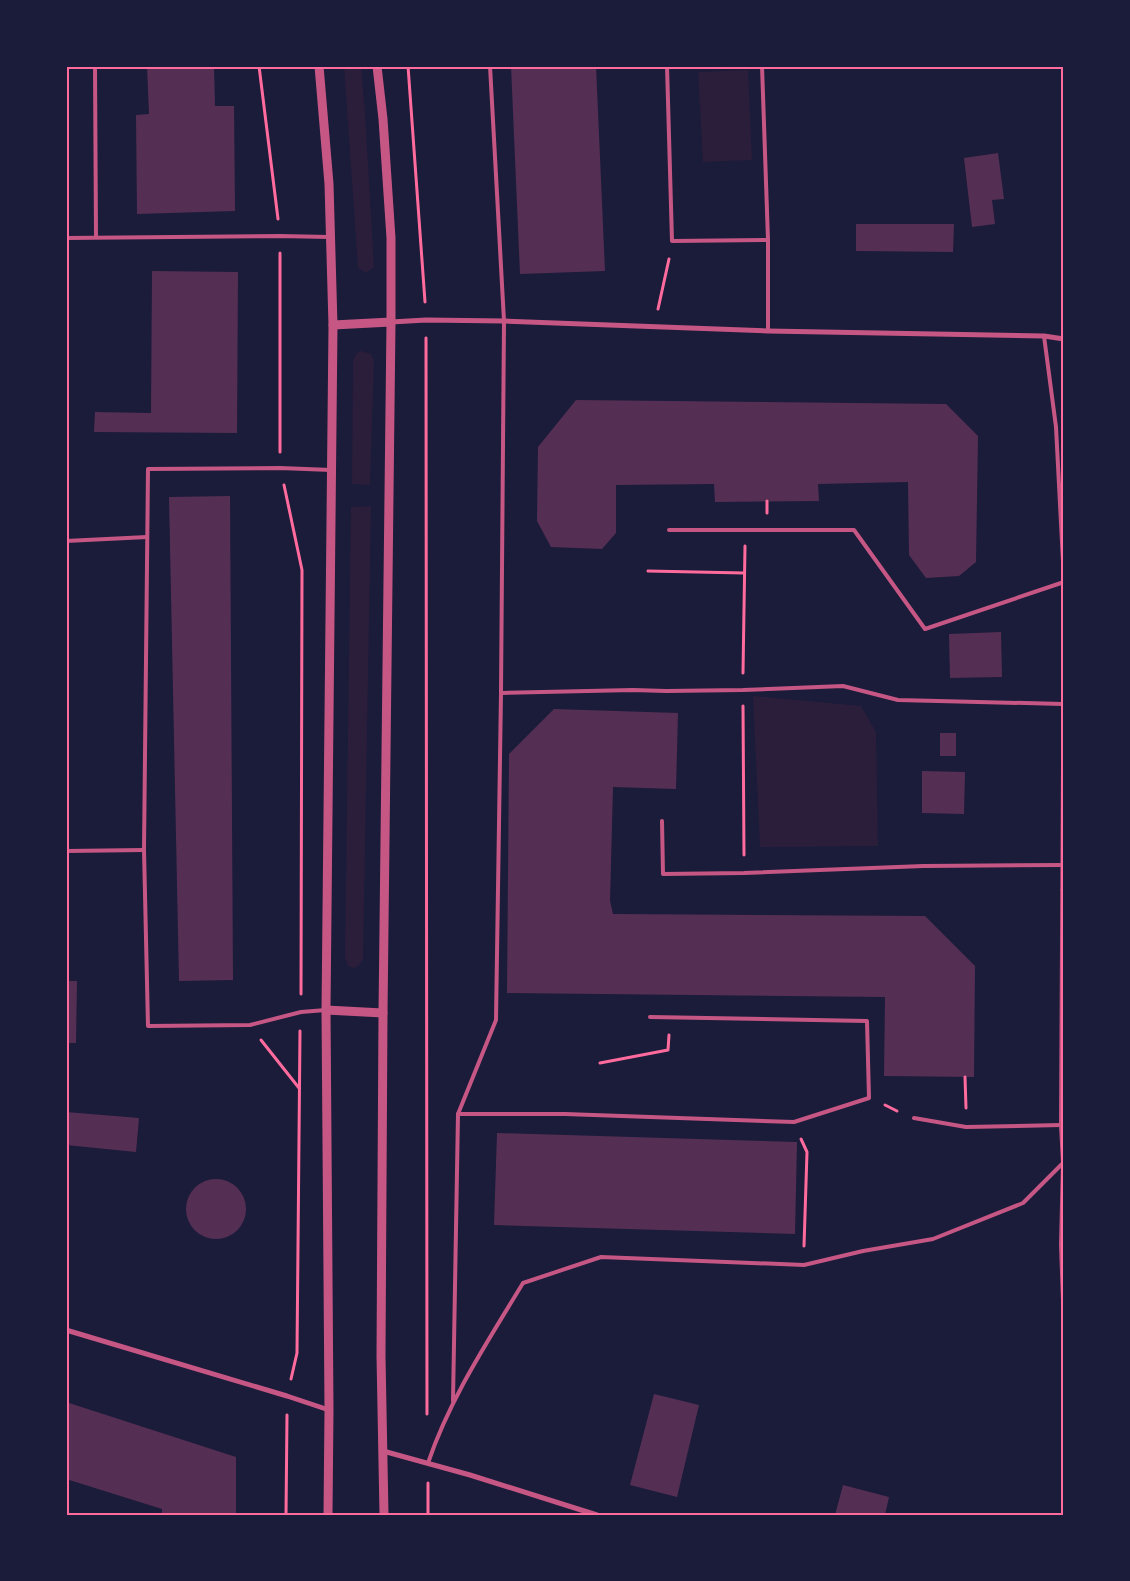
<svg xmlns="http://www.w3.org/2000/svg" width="1130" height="1581" font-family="Spectral,serif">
  <rect width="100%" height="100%" fill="#1b1b3a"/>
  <g fill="#2a1e3b">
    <polygon points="344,66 361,66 365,113 374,267 366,273 358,268"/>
    <polygon points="748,70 752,160 703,162 698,72"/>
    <polygon points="361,351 371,354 374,360 370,485 352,484 353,360 357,353"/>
    <polygon points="371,506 363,960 358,966 354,968 348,966 345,957 351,507"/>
    <polygon points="753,696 861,706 876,732 878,846 760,847"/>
  </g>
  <g fill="#542f53">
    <polygon points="147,66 214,66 215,106 234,106 235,211 137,214 136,115 149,114"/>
    <polygon points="511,66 596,66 605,271 520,274"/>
    <polygon points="998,153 1004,199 992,200 995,224 972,227 964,158"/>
    <polygon points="856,224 954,224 953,252 856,251"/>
    <polygon points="152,271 238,272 237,433 94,432 95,412 151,413"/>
    <polygon points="576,400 946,404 978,436 976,562 959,576 926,578 909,555 908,482 818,484 819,501 715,502 714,484 616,485 616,533 602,549 551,547 537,521 538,447"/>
    <polygon points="230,496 233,980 179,981 169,497"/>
    <polygon points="1001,632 1002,677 950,678 949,634"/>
    <polygon points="554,709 678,713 676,789 613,787 610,901 613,914 925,916 975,966 974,1077 884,1076 885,997 507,993 509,754"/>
    <rect x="940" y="733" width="16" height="23"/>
    <polygon points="922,771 965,772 964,814 922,813"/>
    <polygon points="66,981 77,981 76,1043 66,1043"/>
    <polygon points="66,1112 139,1118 136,1152 66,1145"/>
    <polygon points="497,1133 797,1142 795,1234 494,1225"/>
    <circle cx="216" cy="1209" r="30"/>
    <polygon points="654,1394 699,1405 677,1497 630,1485"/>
    <polygon points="66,1402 236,1457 236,1515 162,1515 162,1509 66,1479"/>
    <polygon points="843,1485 889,1497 885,1515 835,1515"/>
  </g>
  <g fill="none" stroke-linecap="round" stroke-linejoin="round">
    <g stroke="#ff6b9d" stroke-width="3">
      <polyline points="259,66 278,219"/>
      <polyline points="408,66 425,302"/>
      <polyline points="658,309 669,259"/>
      <polyline points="426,338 427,1414"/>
      <polyline points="280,452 280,253"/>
      <polyline points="284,485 302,570 301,994"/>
      <polyline points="767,501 767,513"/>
      <polyline points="648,571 744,573"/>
      <polyline points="743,673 745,546"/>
      <polyline points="743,706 744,855"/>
      <polyline points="66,809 67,834"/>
      <polyline points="261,1040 299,1088"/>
      <polyline points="600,1063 668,1050 669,1035"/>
      <polyline points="965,1077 966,1108"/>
      <polyline points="885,1105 897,1111"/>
      <polyline points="801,1139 807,1152 804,1246"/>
      <polyline points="291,1379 297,1353 300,1031"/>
      <polyline points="286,1515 287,1415"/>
      <polyline points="428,1515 428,1483"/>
    </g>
    <g stroke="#c65784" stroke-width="4">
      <polyline points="95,66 96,237"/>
      <polyline points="490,66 504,321 501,693 496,1020 458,1114 565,1114 794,1122 869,1098 867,1021 650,1017"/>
      <polyline points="667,66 672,241 768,240"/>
      <polyline points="762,66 768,240 768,331"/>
      <polyline points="66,238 280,236 329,237"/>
      <polyline points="1044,336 1056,427 1064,581"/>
      <polyline points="669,530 854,530 925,629 1064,582"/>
      <polyline points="66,541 147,537"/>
      <polyline points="1064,586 1061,1125 1063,1163 1061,1245 1064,1328"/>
      <polyline points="501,693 633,690 666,691 743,690 843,686 898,700 1063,704"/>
      <polyline points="662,821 663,874 744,873 923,866 1063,865"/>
      <polyline points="66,851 144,850"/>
      <polyline points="326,1010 301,1012 250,1025 148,1026 144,850 148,469 280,468 331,470"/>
      <polyline points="914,1118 966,1127 1061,1125"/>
      <polyline points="453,1401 458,1114"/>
      <path d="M428,1463C450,1398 488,1341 523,1283L601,1257L804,1265L863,1251L933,1239L1023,1203L1064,1162"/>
    </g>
    <g stroke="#c65784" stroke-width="5">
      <polyline points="391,322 426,320 504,321 768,331 1044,336 1064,339"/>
      <polyline points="1063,890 1064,890"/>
      <polyline points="66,1330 287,1396 329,1410"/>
      <polyline points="383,1451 470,1475 597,1515"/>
    </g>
    <g stroke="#c65784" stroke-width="9">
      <polyline points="319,66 329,184 333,325 326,1010 329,1410 328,1515"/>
      <polyline points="377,66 383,119 391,238 391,322 383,1013 381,1356 384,1515"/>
      <polyline points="333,325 391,322"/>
      <polyline points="326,1010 383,1013"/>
    </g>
  </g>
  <rect width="1130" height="1581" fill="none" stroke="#1b1b3a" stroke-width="135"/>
  <rect x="68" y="68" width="994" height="1446" fill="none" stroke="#ff6b9d" stroke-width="2"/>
</svg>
